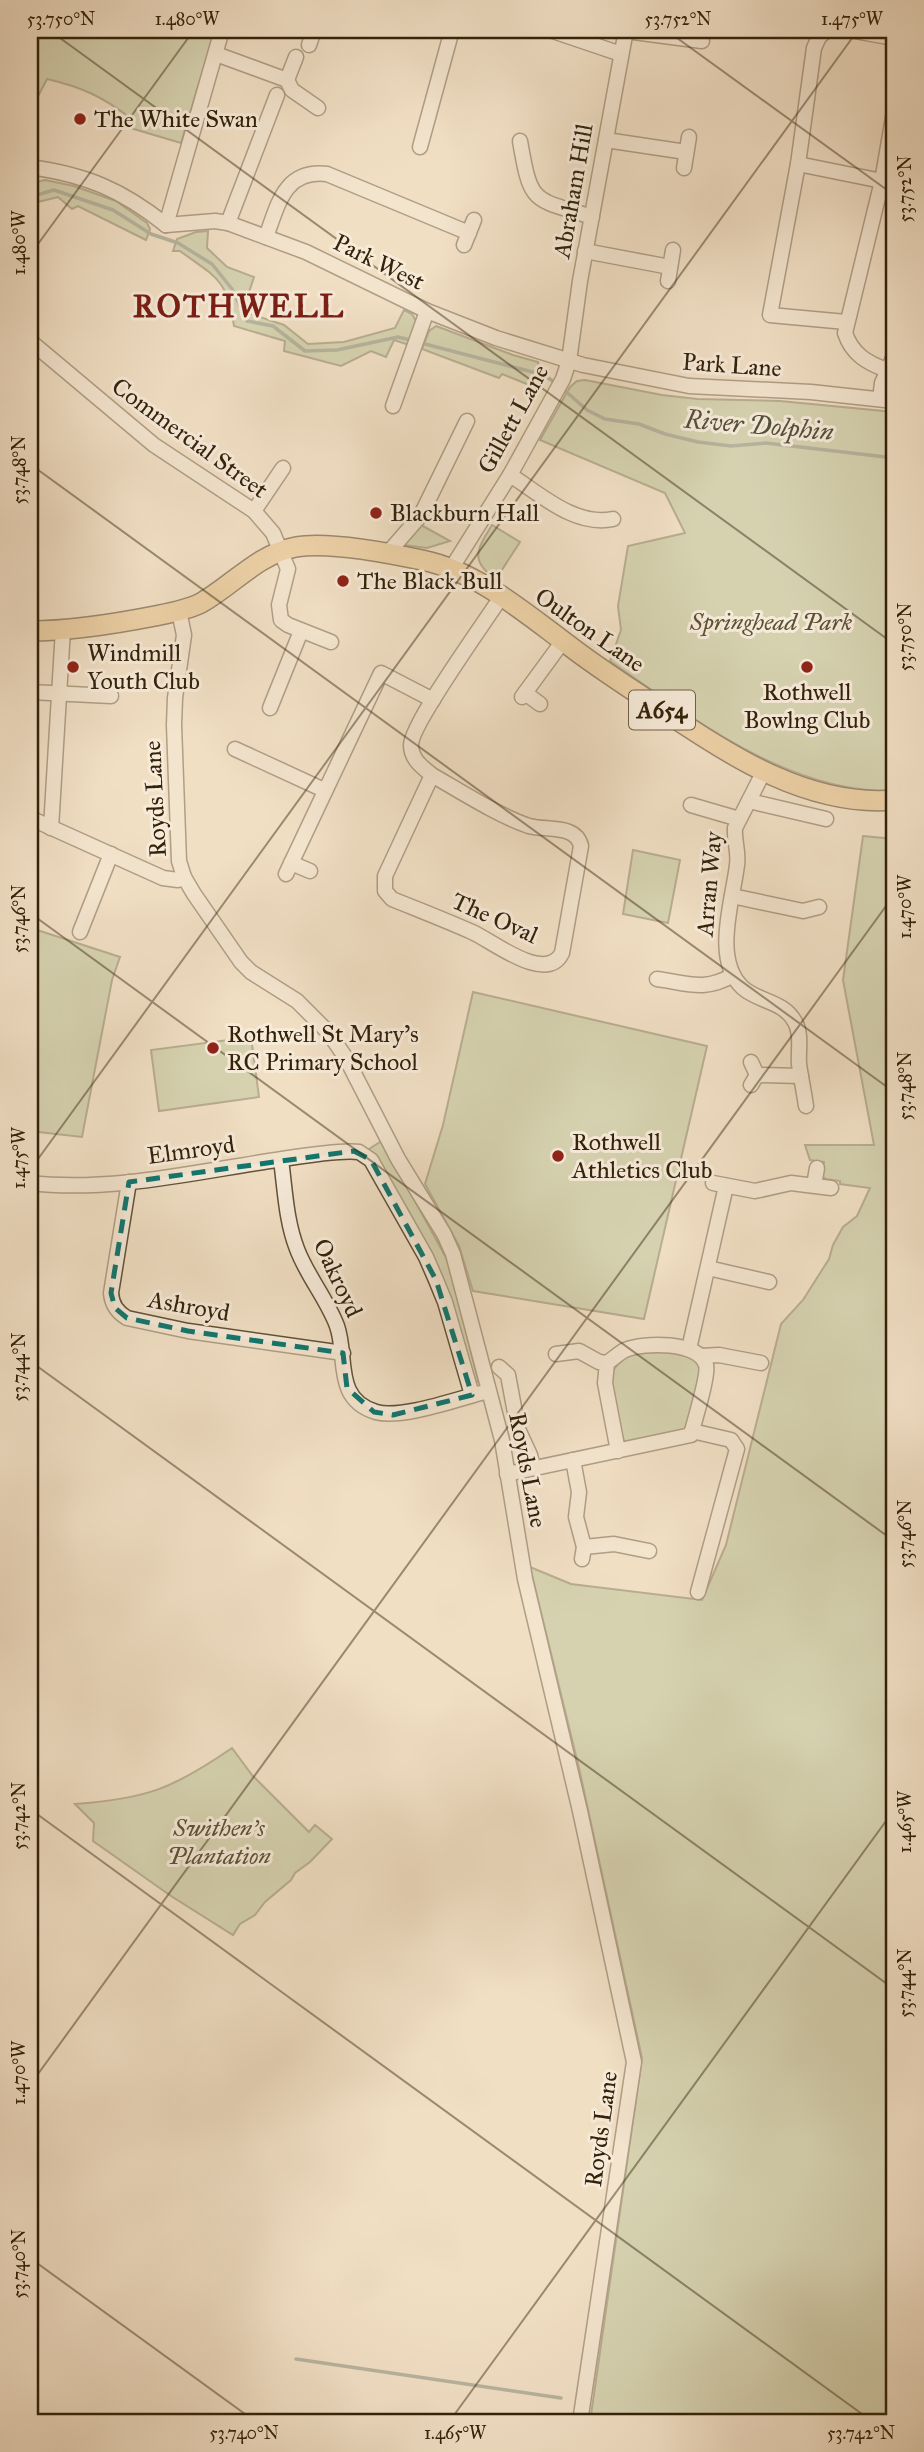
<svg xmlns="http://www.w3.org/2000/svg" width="924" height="2452" font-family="'IM FELL Great Primer',serif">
  <rect width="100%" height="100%" fill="#f1dfc4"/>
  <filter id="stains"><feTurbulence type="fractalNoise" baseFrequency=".00286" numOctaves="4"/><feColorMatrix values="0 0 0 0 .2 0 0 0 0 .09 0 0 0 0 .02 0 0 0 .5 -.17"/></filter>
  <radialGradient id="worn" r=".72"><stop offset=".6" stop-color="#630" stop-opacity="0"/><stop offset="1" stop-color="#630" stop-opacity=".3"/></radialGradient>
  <g fill="#b5c398" stroke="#747250" stroke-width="2">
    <path d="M30,30H215L181,143L127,127L130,118C102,96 81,87 47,79L35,102L30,103Z"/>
    <polygon points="45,180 74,186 116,201 147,223 150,229 146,240 78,206 72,209 58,197 30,204 30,183"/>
    <path d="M208,231L207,248L227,267L254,277L247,298L251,314L284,325L308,344L344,342L395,328L404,310L412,314L416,321L409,345L394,340L386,357L371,351L341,366L284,351L285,341L234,326C227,279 217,278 180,251H173L177,239L196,232Z"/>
    <polygon points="436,326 513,355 538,362 539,367 549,370 548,377 539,389 502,374 499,378 422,349 429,331"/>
    <path d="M585,380L662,395L697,399L780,401L894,412V791C790,794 692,718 610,661L621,630L618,606L628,546L685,533L665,493L540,440L570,387L577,381Z"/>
    <polygon points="421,525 450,541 427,548 404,545"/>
    <path d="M492,525L520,542L496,579C469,561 477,549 492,525Z"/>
    <polygon points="863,836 894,839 894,2422 590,2422 642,2058 579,1768 530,1567 571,1584 702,1600 726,1545 781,1324 803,1300 829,1259 833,1245 843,1227 857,1216 870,1188 840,1184 840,1181 826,1179 822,1176 824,1162 810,1160 805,1145 874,1145 843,980"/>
    <polygon points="633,850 680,860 668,923 623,914"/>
    <polygon points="31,928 120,957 112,980 82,1137 30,1131"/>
    <polygon points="473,992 707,1046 644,1319 473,1291 459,1246 425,1184 443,1125"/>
    <polygon points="251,1037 259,1097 159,1111 151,1050"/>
    <polygon points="380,1142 383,1143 449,1263 478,1380 477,1382 475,1383 449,1296 369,1152 369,1149"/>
    <path d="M654,1349L690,1355L698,1361L701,1371L687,1426L684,1430L626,1442L622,1439L610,1381C614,1357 634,1354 654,1349Z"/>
    <path d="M232,1748L252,1775L309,1832L315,1825L332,1839L310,1862L295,1873L291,1880L265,1902L255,1915L240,1924L233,1935L171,1896L93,1841L94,1823L75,1804C147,1799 174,1788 232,1748Z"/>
  </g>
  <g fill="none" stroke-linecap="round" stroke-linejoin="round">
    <g stroke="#717f70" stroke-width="3.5">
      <polyline points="30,197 54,190 113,210 151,234 178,243 212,264 232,289 247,321 273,326 305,351 337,350 398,337 414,341"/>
      <polyline points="421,343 544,375 557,384"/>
      <polyline points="563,389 587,410 605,419 639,424 665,434 698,442 731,446 766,443 894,458"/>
      <polyline points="296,2359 561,2398"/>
    </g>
    <g stroke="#625138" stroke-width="17">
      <g id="minor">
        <polyline points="550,30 621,54"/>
        <polyline points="827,30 819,37 814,48 798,164 770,315 846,322"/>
        <polyline points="849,30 894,38"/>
        <polyline points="626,31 702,41"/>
        <polyline points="309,45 314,30"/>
        <polyline points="216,54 287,80 292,90 318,108"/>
        <polyline points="287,80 296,57"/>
        <polyline points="606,140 686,152"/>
        <path d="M520,141C531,205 532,198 592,217"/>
        <polyline points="420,147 452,30"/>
        <polyline points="798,164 882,181"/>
        <path d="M30,167C87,175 122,190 166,225"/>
        <polyline points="684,168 689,137"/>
        <polyline points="228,223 277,95"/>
        <polyline points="166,225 215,221 228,223 306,252 427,311 496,338 583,365 689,386 811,392 894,401"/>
        <polyline points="166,225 222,30"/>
        <path d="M266,237C278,205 284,169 327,174L469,233"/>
        <polyline points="464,245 474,220"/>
        <polyline points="585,251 670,267"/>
        <polyline points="668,281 673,250"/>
        <polyline points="30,341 154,445 254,511 273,533 288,569 279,605 281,620 288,625 331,642"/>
        <path d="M887,370C867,363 852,354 845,333L882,181L894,112"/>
        <polyline points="880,399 882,383 894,356"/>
        <polyline points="393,406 427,311"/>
        <path d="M510,475C540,494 575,527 613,519"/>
        <polyline points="254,511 283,468"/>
        <polyline points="387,554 421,515 467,421"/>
        <polyline points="451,569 510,475 563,379 569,361 580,281 626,30"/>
        <polyline points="179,611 184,635 175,698 174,725 179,861 184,877 194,894 241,962 251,972 297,1001 328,1032 346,1058 398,1159 444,1234 453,1254 502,1440 525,1579 580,1811 634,2062 580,2422"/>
        <polyline points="30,692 111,696"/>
        <polyline points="525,693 540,704"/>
        <polyline points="522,697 563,641"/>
        <polyline points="270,708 301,631"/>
        <polyline points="235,749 324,790"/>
        <path d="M764,771L735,828C734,841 739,852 737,865C733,900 712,960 743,988C759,1002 784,1001 795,1022C802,1034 798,1051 799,1064C801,1078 804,1092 806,1106"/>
        <path d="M432,775L385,876V891L392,899C419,910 445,920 472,932C491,940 546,985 562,953L581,846C576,824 547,831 529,826C499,816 460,791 432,775C422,767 411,759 411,745C411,724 485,622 501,597"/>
        <polyline points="749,801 826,819"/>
        <polyline points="691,805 739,819"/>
        <polyline points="30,818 163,878 178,880 184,877"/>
        <polyline points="51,828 63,629"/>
        <polyline points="291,863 310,871"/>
        <polyline points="286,874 381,673 433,700"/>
        <polyline points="732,896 803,911 819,907"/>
        <polyline points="80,932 111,854"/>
        <path d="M657,979C687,983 705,992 733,975"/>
        <polyline points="757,1075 801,1076"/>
        <polyline points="751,1085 757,1075 751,1062"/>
        <path d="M281,1160C285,1189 286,1221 297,1249C307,1276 327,1299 337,1326C348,1357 333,1399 376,1412C401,1419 454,1400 481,1393"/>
        <path d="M129,1182L111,1293C112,1305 117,1312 127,1318L188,1331L343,1353"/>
        <path d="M30,1183C109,1192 191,1173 269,1161C290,1158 340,1149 359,1152L371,1160L426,1257L436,1280L445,1302L472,1395"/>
        <polyline points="713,1183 755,1191 791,1183 831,1188"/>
        <polyline points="814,1185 817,1168"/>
        <polyline points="708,1268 769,1282"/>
        <polyline points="689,1349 726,1186"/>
        <polyline points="556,1354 579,1351 599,1362 607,1363"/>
        <polyline points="701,1356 719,1355 761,1363"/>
        <polyline points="499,1367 508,1375 518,1429 530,1455 533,1468"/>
        <polyline points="692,1431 731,1440 737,1449 698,1592"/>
        <polyline points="573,1460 579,1492 576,1517 584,1547 582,1559"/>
        <path d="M507,1474L691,1435C694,1422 709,1375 706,1365C699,1341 644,1342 625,1350C619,1353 613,1359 607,1363L605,1383L618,1451"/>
        <polyline points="584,1547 614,1544 649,1551"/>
      </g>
    </g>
    <g stroke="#332209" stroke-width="22">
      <path id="major" d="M30,631C72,631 114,624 155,616C170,613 187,610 201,603C233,585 258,554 296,547C329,541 389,553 422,560C476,571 524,612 567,644C599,669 633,690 667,713C733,758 811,807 894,800"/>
    </g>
    <use href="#minor" stroke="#f6ead9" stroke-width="14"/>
    <use href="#major" stroke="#e8c082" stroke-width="19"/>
  </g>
  <path d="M0 0H924V2452H0ZM354,1151L371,1160L436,1280L472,1395L393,1415L374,1412L347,1388L343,1353L188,1331L127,1318L115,1308L111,1293L129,1182Z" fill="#f1dfc4" fill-opacity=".55" fill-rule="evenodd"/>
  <path fill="none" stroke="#0f766e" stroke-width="5" stroke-dasharray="14 9" stroke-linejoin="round" d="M354,1151L371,1160L436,1280L472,1395L393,1415L374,1412L347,1388L343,1353L188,1331L127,1318L115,1308L111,1293L129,1182Z"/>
  <path fill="none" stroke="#332209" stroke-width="2" stroke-opacity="0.45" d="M49,30L894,644M666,30L894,195M30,255L194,30M30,464L894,1092M30,913L894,1541M30,1170L858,30M30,1361L894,1989M30,1809L873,2422M30,2085L894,895M30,2258L256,2422M449,2422L894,1810"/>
  <g fill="#8f2418" stroke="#f6ead9" stroke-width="2.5">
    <circle cx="80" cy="119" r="7"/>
    <circle cx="376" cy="513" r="7"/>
    <circle cx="343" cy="581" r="7"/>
    <circle cx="73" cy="667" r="7"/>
    <circle cx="807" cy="667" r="7"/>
    <circle cx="213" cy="1048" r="7"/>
    <circle cx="558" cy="1156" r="7"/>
  </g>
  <g text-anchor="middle" stroke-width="6" stroke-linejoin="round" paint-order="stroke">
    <rect fill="#f6ead9" stroke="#6e5e47" stroke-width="2" x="629" y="690.5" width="66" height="39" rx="5"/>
    <g font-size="23" font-weight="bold" fill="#332209">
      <text x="662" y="718">A654</text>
    </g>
    <g font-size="24" fill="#332209" stroke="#f6ead9" text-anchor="start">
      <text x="94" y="127">The White Swan</text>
      <text x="390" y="521">Blackburn Hall</text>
      <text x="357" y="589">The Black Bull</text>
      <text x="87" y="661">Windmill<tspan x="87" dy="28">Youth Club</tspan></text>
      <text x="807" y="700" text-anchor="middle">Rothwell<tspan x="807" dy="28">Bowlng Club</tspan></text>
      <text x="227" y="1042">Rothwell St Mary's<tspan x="227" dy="28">RC Primary School</tspan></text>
      <text x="572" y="1150">Rothwell<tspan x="572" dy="28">Athletics Club</tspan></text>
    </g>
    <g font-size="24" fill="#332209" stroke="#f6ead9">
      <text transform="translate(573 191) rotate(-80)" y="8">Abraham Hill</text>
      <text transform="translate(379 262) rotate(26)" y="8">Park West</text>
      <text transform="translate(732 365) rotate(4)" y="8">Park Lane</text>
      <text transform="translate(513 419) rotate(-61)" y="8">Gillett Lane</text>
      <text transform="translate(190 438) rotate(36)" y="8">Commercial Street</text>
      <text transform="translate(590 630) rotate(35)" y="8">Oulton Lane</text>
      <text transform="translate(155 799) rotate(-93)" y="8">Royds Lane</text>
      <text transform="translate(709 884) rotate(-85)" y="8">Arran Way</text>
      <text transform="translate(495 918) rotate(24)" y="8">The Oval</text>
      <text transform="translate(191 1150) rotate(-8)" y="8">Elmroyd</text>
      <text transform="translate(338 1278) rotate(65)" y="8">Oakroyd</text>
      <text transform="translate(189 1306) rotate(10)" y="8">Ashroyd</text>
      <text transform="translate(528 1470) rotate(79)" y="8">Royds Lane</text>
      <text transform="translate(601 2129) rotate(-82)" y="8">Royds Lane</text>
    </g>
    <g font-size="24" font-style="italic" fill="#5a5234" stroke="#f6ead9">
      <text x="771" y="630">Springhead Park</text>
      <text x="219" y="1836">Swithen's<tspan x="219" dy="28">Plantation</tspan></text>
    </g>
    <g font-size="26" font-style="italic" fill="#52503c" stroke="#f6ead9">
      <text transform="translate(759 425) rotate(5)" y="9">River Dolphin</text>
    </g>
    <g font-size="32" font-weight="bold" letter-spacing="2" fill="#7a1f14" stroke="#f6ead9">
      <text x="239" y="317">ROTHWELL</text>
    </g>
  </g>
  <rect width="924" height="2452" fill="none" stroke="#f1dfc4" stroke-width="77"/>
  <rect x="38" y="38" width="848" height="2376" fill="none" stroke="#332209" stroke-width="2.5"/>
  <g font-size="18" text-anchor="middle" fill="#332209">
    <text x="61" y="25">53.750°N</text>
    <text x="187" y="25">1.480°W</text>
    <text x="678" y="25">53.752°N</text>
    <text x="852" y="25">1.475°W</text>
    <text transform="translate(905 189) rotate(-90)" y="6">53.752°N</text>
    <text transform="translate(19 243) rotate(-90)" y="6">1.480°W</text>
    <text transform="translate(19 470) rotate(-90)" y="6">53.748°N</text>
    <text transform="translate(905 637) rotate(-90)" y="6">53.750°N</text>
    <text transform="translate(905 907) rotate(-90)" y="6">1.470°W</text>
    <text transform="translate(19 919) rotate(-90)" y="6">53.746°N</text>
    <text transform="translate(905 1086) rotate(-90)" y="6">53.748°N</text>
    <text transform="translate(19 1158) rotate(-90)" y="6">1.475°W</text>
    <text transform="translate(19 1367) rotate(-90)" y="6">53.744°N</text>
    <text transform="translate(905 1534) rotate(-90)" y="6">53.746°N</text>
    <text transform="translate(19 1816) rotate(-90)" y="6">53.742°N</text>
    <text transform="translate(905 1822) rotate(-90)" y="6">1.465°W</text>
    <text transform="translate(905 1983) rotate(-90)" y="6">53.744°N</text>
    <text transform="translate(19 2073) rotate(-90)" y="6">1.470°W</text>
    <text transform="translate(19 2264) rotate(-90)" y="6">53.740°N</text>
    <text x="244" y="2439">53.740°N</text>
    <text x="455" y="2439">1.465°W</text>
    <text x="861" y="2439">53.742°N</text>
  </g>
  <rect width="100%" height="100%" filter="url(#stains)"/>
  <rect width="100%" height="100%" fill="url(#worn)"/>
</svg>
